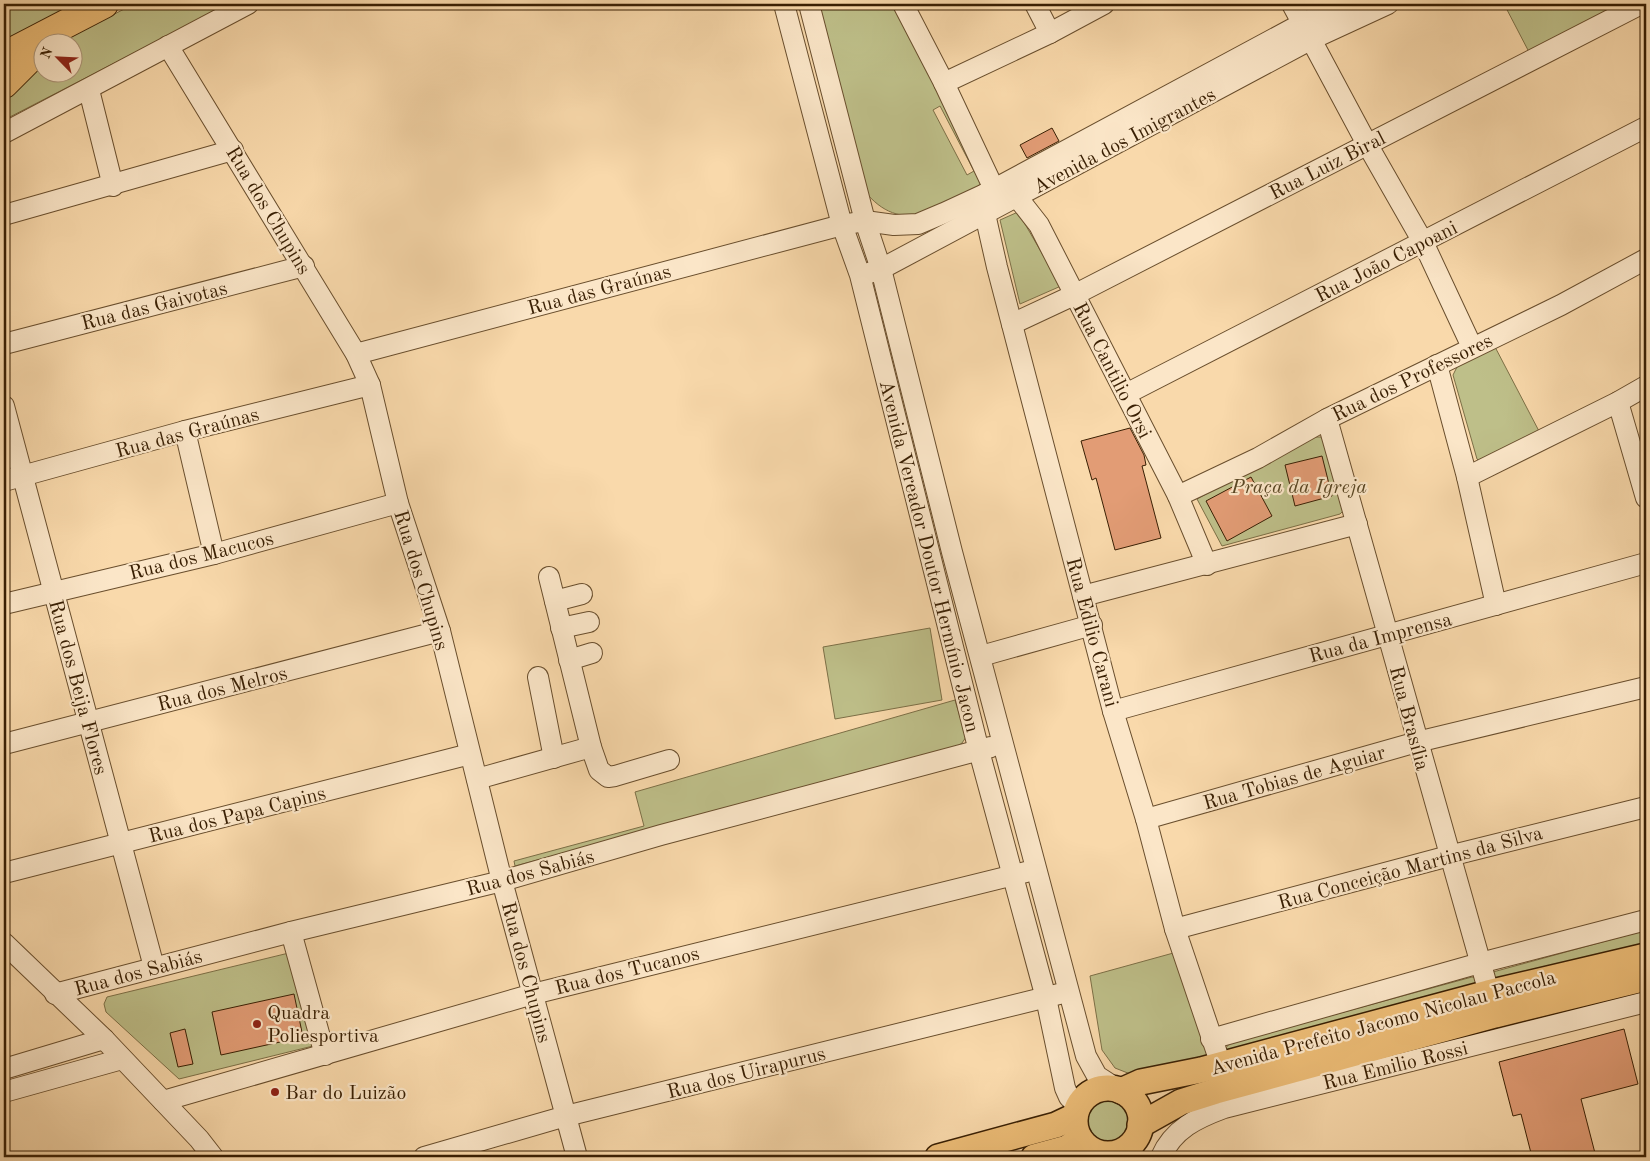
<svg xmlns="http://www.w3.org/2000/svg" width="1650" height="1161" font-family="'Old Standard TT',serif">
  <rect width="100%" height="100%" fill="#f9d9ab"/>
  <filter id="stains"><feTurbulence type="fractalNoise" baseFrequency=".004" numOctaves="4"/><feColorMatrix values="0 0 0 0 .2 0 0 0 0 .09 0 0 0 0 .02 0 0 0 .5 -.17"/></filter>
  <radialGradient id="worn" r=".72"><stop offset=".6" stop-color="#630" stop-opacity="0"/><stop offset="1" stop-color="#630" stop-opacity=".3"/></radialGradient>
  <g fill="#bebf89" stroke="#7c6f46" fill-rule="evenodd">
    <polygon points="20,4 79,4 4,42 4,12"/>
    <polygon points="134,4 229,4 4,120 4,94 42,53 42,72 72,72 72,42 60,42"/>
    <path d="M814,4H892L985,183C943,204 906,238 867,194ZM940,106L974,171L967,175L933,110Z"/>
    <polygon points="1504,4 1621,4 1529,52"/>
    <polygon points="1018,212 1061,286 1020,304 1000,220"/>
    <polygon points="1494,345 1540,433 1480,462 1477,459 1453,375 1458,365"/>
    <polygon points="1312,437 1321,437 1326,443 1345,509 1340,514 1222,546 1197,499"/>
    <polygon points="930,628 942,700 835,719 823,647"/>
    <polygon points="955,700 966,737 962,743 954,749 515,866 514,861 644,826 635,792"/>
    <polygon points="1646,930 1646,947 1497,986 1493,972"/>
    <polygon points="293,952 317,1045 179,1079 106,1012 104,1004 107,997"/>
    <polygon points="1177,952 1215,1061 1138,1077 1115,1068 1102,1050 1090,976"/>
    <polygon points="1472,977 1478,978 1483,985 1233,1057 1225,1049 1230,1043"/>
    <circle cx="1107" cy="1122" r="25"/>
  </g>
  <g fill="#e29c75" stroke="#391f03">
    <polygon points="1052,128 1059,141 1027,158 1020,145"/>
    <polygon points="1130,428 1144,455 1146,465 1142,466 1161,538 1115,550 1096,478 1092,480 1081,441"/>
    <polygon points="1322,456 1332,496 1295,506 1285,465"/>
    <polygon points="1251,477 1272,516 1227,541 1206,501"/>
    <polygon points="294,994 303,1037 221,1055 212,1012"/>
    <polygon points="185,1029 193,1064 178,1067 170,1033"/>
    <polygon points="1624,1029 1638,1084 1581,1099 1596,1157 1532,1157 1521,1114 1513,1116 1499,1062"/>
  </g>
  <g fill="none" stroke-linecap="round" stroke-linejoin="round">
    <g stroke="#694e2d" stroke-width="22">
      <g id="minor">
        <polyline points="784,4 842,225 860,275 979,751 1046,998 1065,1088 1069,1097 1079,1106"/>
        <polyline points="809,4 865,221 881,269 952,552 1086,1056 1097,1076 1117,1089"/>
        <polyline points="903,4 944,83 994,189"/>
        <polyline points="1035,4 1050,33"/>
        <polyline points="1292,4 1367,144 1423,242 1472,347"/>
        <polyline points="168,46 356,354 370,385 398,503 440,631 502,881 577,1157"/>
        <polyline points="944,83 1050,33 1104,4"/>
        <polyline points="89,90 113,186"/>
        <polyline points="4,133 248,4"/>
        <polyline points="1010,188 1039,225 1178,496 1207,565"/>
        <polyline points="985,194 985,214 997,267 1113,711 1146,819 1175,929 1221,1065"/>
        <polyline points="4,215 233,150"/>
        <polyline points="869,273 881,269 1310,40 1388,4"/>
        <polyline points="1012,324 1074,295 1641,4"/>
        <polyline points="4,344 304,266"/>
        <polyline points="356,354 842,225 865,221 894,225 918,224 944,213 985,194 1303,23 1344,4"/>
        <polyline points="1437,365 1467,477 1496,605"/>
        <polyline points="1126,394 1646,127"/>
        <polyline points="1618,402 1646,498"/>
        <polyline points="4,406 154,967"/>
        <polyline points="1327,419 1493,1007"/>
        <polyline points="185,431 214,554"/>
        <polyline points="1467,477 1618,402 1646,386"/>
        <polyline points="4,481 185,431 370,385"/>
        <polyline points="1178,496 1258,458 1327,419 1561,305 1646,259"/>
        <polyline points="549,577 591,747 599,770 608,777 615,776 669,760"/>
        <polyline points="1083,596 1357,524"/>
        <polyline points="555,601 582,594"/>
        <polyline points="4,604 214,554 398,503"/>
        <polyline points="561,628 589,622"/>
        <polyline points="981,656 1092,625"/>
        <polyline points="569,660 592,653"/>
        <polyline points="538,677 554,758"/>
        <polyline points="1113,711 1646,563"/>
        <polyline points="4,744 440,631"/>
        <polyline points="477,779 591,747"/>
        <polyline points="1146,819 1417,742 1646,687"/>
        <polyline points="4,873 470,754"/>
        <polyline points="1175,929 1449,856 1646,807"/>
        <polyline points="291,932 325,1055"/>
        <polyline points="4,943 104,1039 199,1139 213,1157"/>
        <polyline points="55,994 291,932 502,881 661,835 991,747"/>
        <polyline points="1211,1039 1480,963 1646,920"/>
        <polyline points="4,1069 104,1039"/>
        <polyline points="4,1092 122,1059"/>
        <polyline points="163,1101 533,994 1026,872"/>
        <polyline points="424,1157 566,1116 1059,994"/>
        <polyline points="1087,1157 1087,1147"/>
        <polyline points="1129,1157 1137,1136"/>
        <path d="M1161,1157C1173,1129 1197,1118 1224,1108L1646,1002"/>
      </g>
    </g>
    <g stroke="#391f03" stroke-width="28">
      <g id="major">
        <circle cx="1108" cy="1121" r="33"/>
        <polyline points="1121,1091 1141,1082 1201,1070 1488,993 1646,956"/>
        <polyline points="1140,1125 1181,1102 1216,1091 1495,1015 1646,978"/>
        <polyline points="938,1157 1056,1125 1075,1116"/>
        <polyline points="1034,1157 1067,1148 1080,1139"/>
      </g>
    </g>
    <g stroke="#391f03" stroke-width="30">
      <g id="highway">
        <polyline points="4,56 104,4"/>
        <polyline points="4,84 42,46"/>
      </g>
    </g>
    <use href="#minor" stroke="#fbe6c8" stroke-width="20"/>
    <use href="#major" stroke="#ecbc76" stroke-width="25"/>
    <use href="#highway" stroke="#ecbc76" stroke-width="28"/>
  </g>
  <g fill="#8f2418" stroke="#fbe6c8" stroke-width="2">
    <circle cx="257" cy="1024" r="5"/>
    <circle cx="275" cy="1092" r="5"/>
  </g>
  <g text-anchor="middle" stroke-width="4.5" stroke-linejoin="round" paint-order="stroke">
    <g font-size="20" fill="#391f03" stroke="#fbe6c8">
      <text transform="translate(1124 140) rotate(-28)" y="7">Avenida dos Imigrantes</text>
      <text transform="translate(1327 165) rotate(-27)" y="7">Rua Luiz Biral</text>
      <text transform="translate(269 210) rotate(59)" y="7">Rua dos Chupins</text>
      <text transform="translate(1386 261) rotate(-27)" y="7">Rua João Capoani</text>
      <text transform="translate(599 289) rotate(-15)" y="7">Rua das Graúnas</text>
      <text transform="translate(154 305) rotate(-14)" y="7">Rua das Gaivotas</text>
      <text transform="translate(1113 370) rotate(63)" y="7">Rua Cantilio Orsi</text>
      <text transform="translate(1412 377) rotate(-26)" y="7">Rua dos Professores</text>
      <text transform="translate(187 432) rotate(-15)" y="7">Rua das Graúnas</text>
      <text transform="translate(201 555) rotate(-14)" y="7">Rua dos Macucos</text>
      <text transform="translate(930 556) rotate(76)" y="7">Avenida Vereador Doutor Hermínio Jacon</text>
      <text transform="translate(422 580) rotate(73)" y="7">Rua dos Chupins</text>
      <text transform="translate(1093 632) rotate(75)" y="7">Rua Edilio Carani</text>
      <text transform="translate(1380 637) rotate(-15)" y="7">Rua da Imprensa</text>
      <text transform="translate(79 687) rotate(75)" y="7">Rua dos Beija Flores</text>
      <text transform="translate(222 688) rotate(-14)" y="7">Rua dos Melros</text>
      <text transform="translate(1410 718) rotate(75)" y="7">Rua Brasília</text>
      <text transform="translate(1294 777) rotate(-16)" y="7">Rua Tobias de Aguiar</text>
      <text transform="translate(237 814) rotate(-14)" y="7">Rua dos Papa Capins</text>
      <text transform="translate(1410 867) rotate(-15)" y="7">Rua Conceição Martins da Silva</text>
      <text transform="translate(530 872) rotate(-15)" y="7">Rua dos Sabiás</text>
      <text transform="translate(627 970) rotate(-14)" y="7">Rua dos Tucanos</text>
      <text transform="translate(138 972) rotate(-15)" y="7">Rua dos Sabiás</text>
      <text transform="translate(527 972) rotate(75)" y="7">Rua dos Chupins</text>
      <text transform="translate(1383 1022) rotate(-15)" y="7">Avenida Prefeito Jacomo Nicolau Paccola</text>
      <text transform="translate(1395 1065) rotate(-14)" y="7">Rua Emilio Rossi</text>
      <text transform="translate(746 1072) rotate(-14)" y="7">Rua dos Uirapurus</text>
    </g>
    <g font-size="20" font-style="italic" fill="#5a4724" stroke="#fbe6c8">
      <text x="1299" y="493">Praça da Igreja</text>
    </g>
    <g font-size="20" fill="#391f03" stroke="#fbe6c8" text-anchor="start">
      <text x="267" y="1019">Quadra<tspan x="267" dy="23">Poliesportiva</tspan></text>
      <text x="285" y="1099">Bar do Luizão</text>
    </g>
  </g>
  <rect width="1650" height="1161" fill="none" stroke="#f9d9ab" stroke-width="20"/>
  <rect x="5" y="5" width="1640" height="1151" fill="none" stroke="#391f03" stroke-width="2.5"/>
  <rect x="10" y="10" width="1630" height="1141" fill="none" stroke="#391f03"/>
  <g transform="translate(58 58) rotate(294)"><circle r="24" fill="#fbe6c8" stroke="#ad9679"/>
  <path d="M0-4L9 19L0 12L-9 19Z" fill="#8f2418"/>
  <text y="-8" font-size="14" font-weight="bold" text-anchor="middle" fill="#391f03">N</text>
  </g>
  <rect width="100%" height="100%" filter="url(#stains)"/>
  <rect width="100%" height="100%" fill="url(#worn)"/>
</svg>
